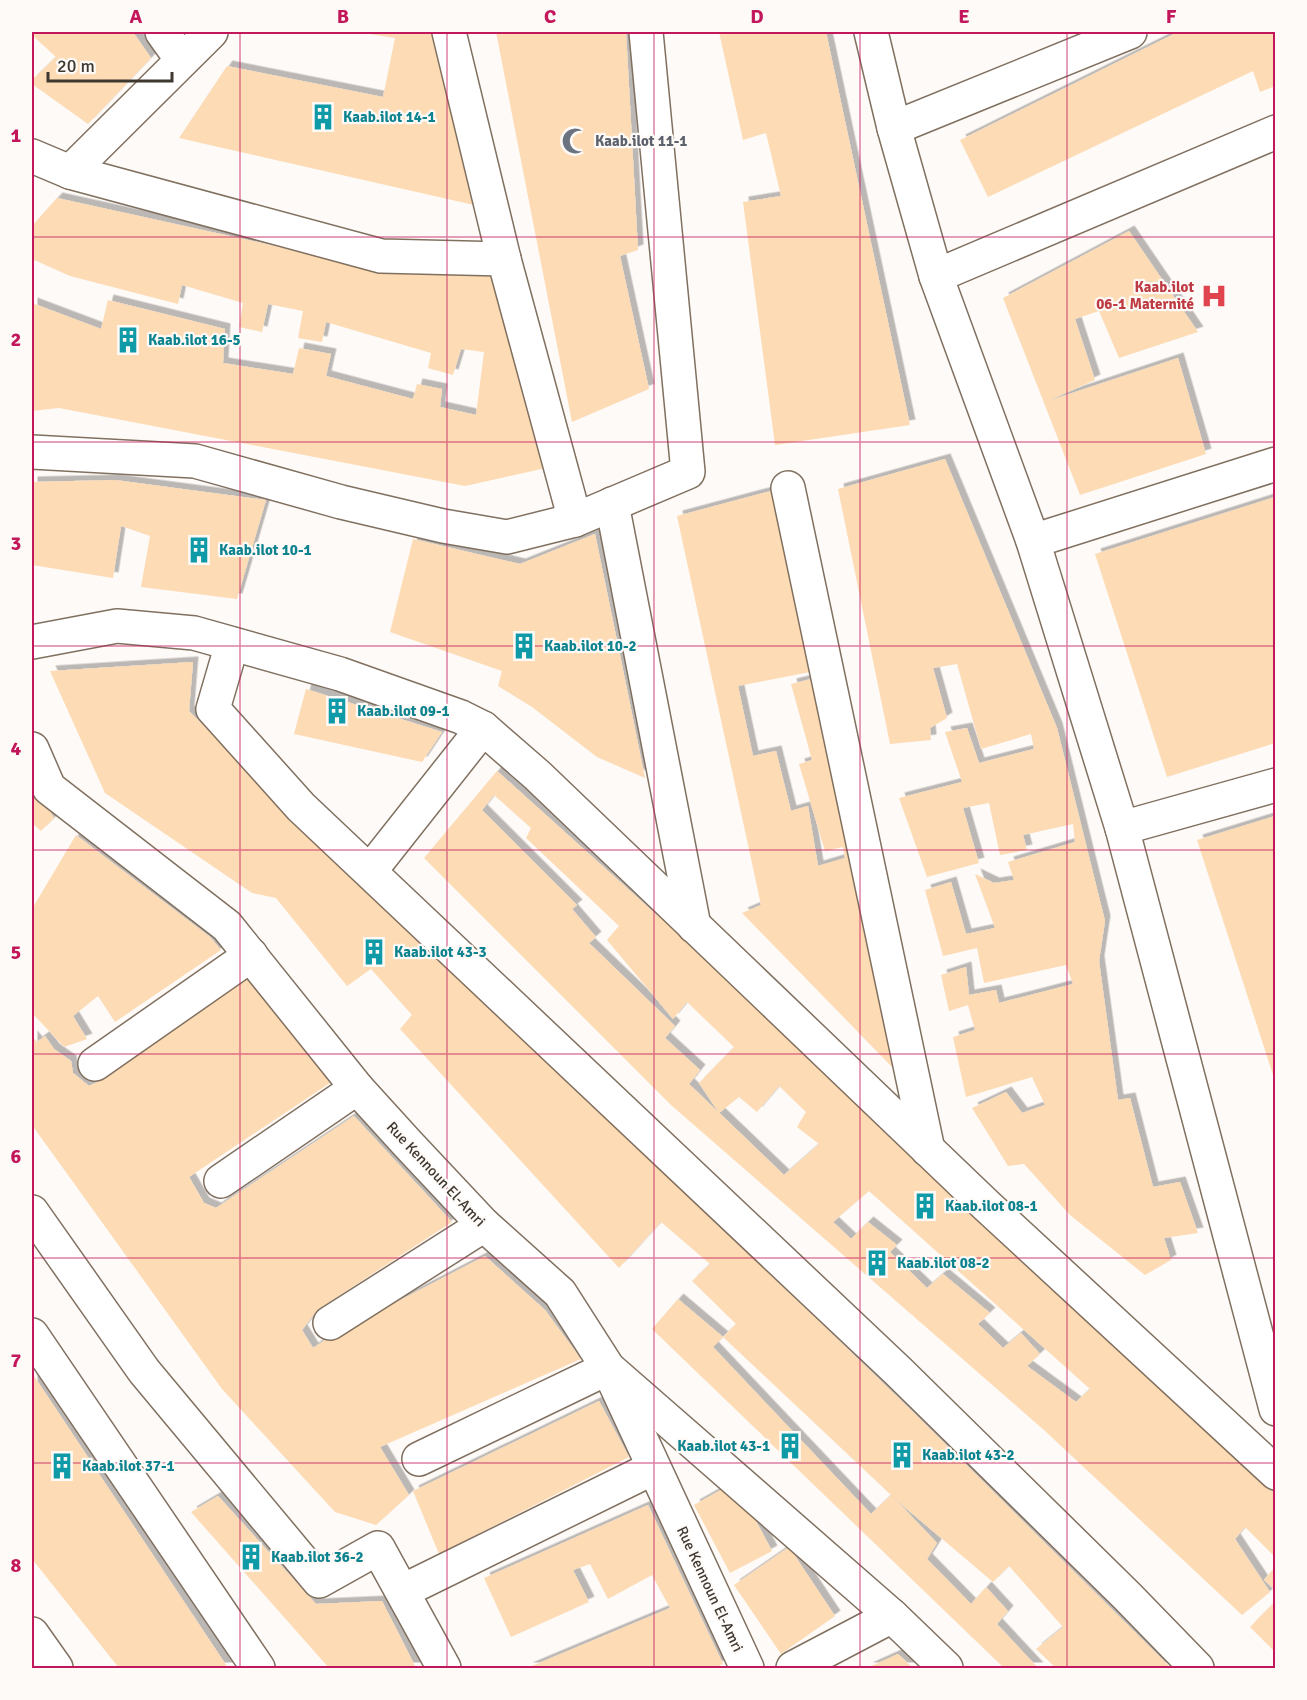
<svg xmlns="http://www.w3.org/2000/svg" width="1307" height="1700" font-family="Signika,sans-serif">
  <defs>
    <filter id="shadow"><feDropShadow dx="5.5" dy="-5.5" stdDeviation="0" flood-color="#0004"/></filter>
  </defs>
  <rect width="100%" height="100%" fill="#fefaf7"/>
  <g fill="#fddbb4" fill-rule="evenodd" filter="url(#shadow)">
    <polygon points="32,32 133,32 151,58 88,124 32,84 32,80 56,57 32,35"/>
    <polygon points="357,32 433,32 474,205 179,138 227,66 383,97 395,38"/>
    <polygon points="496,32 626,32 638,250 620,256 649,389 572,422"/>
    <polygon points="719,32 826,32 910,425 775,445 743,202 781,196 766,133 743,140"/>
    <polygon points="1178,32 1275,32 1275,86 1260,92 1253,71 988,197 960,140"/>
    <polygon points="57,198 380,269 496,275 546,468 465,486 59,408 32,411 32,303 101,329 108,300 225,329 223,363 293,374 299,348 331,354 326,376 413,399 417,384 442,389 440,407 476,415 484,352 461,349 453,375 428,368 431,353 326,322 322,342 298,338 303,311 268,304 262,332 239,327 243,303 182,285 178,304 70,276 32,259 32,226"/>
    <polygon points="1129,231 1198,332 1119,358 1099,311 1075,319 1095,380 1048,401 1178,358 1206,454 1080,495 1003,298"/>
    <polygon points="945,459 1057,728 1105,921 1099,961 1118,1100 1130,1098 1153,1187 1180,1182 1198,1233 1164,1238 1171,1260 1145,1275 1070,1215 1024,1164 1008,1166 972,1108 1006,1092 1022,1113 1045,1105 1032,1077 966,1097 953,1037 975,1030 968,1005 949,1011 941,975 966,967 969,995 996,990 999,1003 1073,984 1066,965 984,983 977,948 943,956 925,890 951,882 966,934 995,928 975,874 994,883 1014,880 1008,862 1075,842 1073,824 1023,835 1027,850 1000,855 989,803 963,808 979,863 927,877 899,798 962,782 945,732 967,728 979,763 1034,749 1031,734 981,749 957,664 933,668 947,718 930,728 931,740 890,744 838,489"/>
    <polygon points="115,480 266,500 237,599 141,587 150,536 121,526 113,578 32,565 32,482"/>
    <polygon points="771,491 815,671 738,686 753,756 776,751 791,811 808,806 818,866 845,858 843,847 825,851 799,764 812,760 791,684 811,679 893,1068 742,913 761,905 677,516"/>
    <polygon points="1275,497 1275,743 1167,777 1095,554"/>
    <polygon points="595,534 621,660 645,778 597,757 532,707 498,686 502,671 390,632 413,539 520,564"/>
    <polygon points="193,662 189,711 410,934 687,1194 913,1412 1171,1668 1056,1668 1036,1649 1063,1627 1009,1566 993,1582 895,1499 937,1543 927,1559 971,1604 986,1587 1008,1611 997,1624 1038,1668 1004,1668 652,1329 678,1299 723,1337 713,1347 871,1514 891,1495 723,1337 736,1324 692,1281 710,1264 661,1222 619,1268 400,1029 412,1015 371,969 347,986 276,898 252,893 105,793 50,671"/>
    <polygon points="306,689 442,732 422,762 294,734"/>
    <path d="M497,771L669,926L999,1240L1275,1494V1557L1245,1527L1235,1539L1270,1592L1242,1615L1044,1430L671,1105L424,858ZM494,795L531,828L526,838L619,926L607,940L673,1019L687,1002L734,1047L699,1083L719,1113L739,1097L757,1112L779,1086L806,1112L797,1127L819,1144L784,1175L689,1084L700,1070L665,1038L675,1026L589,943L596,937L572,909L577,905L482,810ZM869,1191L1090,1389L1076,1402L1027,1366L1040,1354L1021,1333L1003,1348L978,1324L990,1313L943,1274L927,1288L890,1252L897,1245L868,1222L851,1239L833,1222Z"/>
    <polygon points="32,781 54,818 41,831 32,823"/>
    <polygon points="1275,816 1275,1081 1197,840"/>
    <polygon points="76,835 210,937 221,950 115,1022 98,996 73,1016 87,1039 64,1047 32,1013 32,909"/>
    <polygon points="251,976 330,1083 189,1177 204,1203 216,1208 354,1116 452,1222 317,1310 302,1330 313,1348 331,1336 485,1256 545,1310 581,1359 380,1447 409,1495 376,1525 335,1512 222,1389 32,1125 32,1036 37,1042 45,1036 54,1049 71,1061 73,1073 89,1086 102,1080"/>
    <polygon points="32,1373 228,1668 119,1668 32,1559"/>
    <polygon points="599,1401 629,1457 439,1554 413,1491"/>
    <polygon points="735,1482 772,1551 730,1573 694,1505"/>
    <polygon points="218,1496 316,1604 382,1601 416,1668 329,1668 191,1512"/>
    <polygon points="648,1505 723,1664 714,1668 527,1668 670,1608 652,1575 608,1599 590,1564 573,1570 589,1602 511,1637 484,1578"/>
    <polygon points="789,1547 835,1616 781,1654 734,1585"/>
    <polygon points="1275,1567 1275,1590 1264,1580"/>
    <polygon points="1275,1602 1275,1652 1250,1627"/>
    <polygon points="898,1654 913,1668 867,1668"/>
  </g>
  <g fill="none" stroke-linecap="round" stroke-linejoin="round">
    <g stroke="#807060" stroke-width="36">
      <g id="minor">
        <polyline points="162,32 182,60"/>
        <polyline points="449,32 504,259 575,520"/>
        <polyline points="894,128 1130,32"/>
        <polyline points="32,156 70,172 381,256 504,259"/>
        <polyline points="70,172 211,32"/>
        <polyline points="936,276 1276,132"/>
        <polyline points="32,452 195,461 341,502 443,526 507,537 575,520 688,472 646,32"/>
        <polyline points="788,488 928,1150"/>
        <polyline points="612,504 694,926"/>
        <polyline points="1033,541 1276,464"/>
        <polyline points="32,642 117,626 194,633 340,674 461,717 483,728 537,775 986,1205 1276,1473"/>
        <polyline points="232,644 213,709 301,807 898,1371 1127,1596 1197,1668"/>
        <polyline points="32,749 49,788 227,926 357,1088 407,1143 484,1225 560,1293 608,1368 747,1668"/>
        <polyline points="1122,828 1276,785"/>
        <polyline points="370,871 483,728"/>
        <polyline points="95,1064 251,955"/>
        <polyline points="221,1181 357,1088"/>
        <polyline points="32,1212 144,1371 319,1581 378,1548 444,1668"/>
        <polyline points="330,1323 484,1225"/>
        <polyline points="32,1335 258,1668"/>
        <polyline points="419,1459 608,1368 892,1616 946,1668"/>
        <polyline points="403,1591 653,1468"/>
        <polyline points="32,1634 56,1668"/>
        <polyline points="793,1668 892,1616"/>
      </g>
    </g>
    <g stroke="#807060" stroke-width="36">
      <polyline id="tertiary" points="871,32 894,128 936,276 1033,541 1122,828 1276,1409"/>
    </g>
    <use href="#minor" stroke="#fff" stroke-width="33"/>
    <use href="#tertiary" stroke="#fff" stroke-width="33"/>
  </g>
  <path fill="none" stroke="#c2185b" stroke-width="1.5" stroke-opacity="0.55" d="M240,32V1668M447,32V1668M654,32V1668M860,32V1668M1067,32V1668M32,237H1276M32,442H1276M32,646H1276M32,850H1276M32,1054H1276M32,1258H1276M32,1463H1276"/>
  <defs>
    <g id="building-bare" transform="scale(2.07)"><path d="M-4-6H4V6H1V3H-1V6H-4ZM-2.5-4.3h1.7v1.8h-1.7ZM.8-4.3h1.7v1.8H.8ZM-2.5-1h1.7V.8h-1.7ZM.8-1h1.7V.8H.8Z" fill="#0f9aa8" stroke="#fefaf7" stroke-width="2.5" paint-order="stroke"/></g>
    <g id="mosque-bare" transform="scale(2.07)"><path d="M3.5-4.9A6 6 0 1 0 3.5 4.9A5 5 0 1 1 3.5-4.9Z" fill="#6b7280" stroke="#fefaf7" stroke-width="2.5" paint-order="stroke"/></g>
    <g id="hospital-bare" transform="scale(2.07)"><path d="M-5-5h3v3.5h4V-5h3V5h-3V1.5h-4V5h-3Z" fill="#e0444e" stroke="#fefaf7" stroke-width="2.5" paint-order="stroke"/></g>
  </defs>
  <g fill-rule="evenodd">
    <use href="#building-bare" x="323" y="117"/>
    <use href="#mosque-bare" x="575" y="141"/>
    <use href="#hospital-bare" x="1214" y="296"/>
    <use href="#building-bare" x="128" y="340"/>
    <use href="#building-bare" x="199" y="550"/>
    <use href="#building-bare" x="524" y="646"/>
    <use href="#building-bare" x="337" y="711"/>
    <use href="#building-bare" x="374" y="952"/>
    <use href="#building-bare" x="925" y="1206"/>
    <use href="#building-bare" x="877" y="1263"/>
    <use href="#building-bare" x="790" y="1446"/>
    <use href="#building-bare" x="902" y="1455"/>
    <use href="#building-bare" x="62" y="1466"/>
    <use href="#building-bare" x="251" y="1557"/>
  </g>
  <g text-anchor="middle" stroke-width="4.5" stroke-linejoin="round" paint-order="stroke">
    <g font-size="15" font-weight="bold" fill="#0d838f" stroke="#fefaf7" text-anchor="start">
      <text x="343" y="122">Kaab.ilot 14-1</text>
      <text x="148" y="345">Kaab.ilot 16-5</text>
      <text x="219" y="555">Kaab.ilot 10-1</text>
      <text x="544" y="651">Kaab.ilot 10-2</text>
      <text x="357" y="716">Kaab.ilot 09-1</text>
      <text x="394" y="957">Kaab.ilot 43-3</text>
      <text x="945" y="1211">Kaab.ilot 08-1</text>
      <text x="897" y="1268">Kaab.ilot 08-2</text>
      <text x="770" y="1451" text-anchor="end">Kaab.ilot 43-1</text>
      <text x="922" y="1460">Kaab.ilot 43-2</text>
      <text x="82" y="1471">Kaab.ilot 37-1</text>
      <text x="271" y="1562">Kaab.ilot 36-2</text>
    </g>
    <g font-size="15" font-weight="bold" fill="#5b616d" stroke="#fefaf7" text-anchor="start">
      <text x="595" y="146">Kaab.ilot 11-1</text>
    </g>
    <g font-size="15" font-weight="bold" fill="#be3a42" stroke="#fefaf7" text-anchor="end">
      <text x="1194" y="292">Kaab.ilot<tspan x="1194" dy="17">06-1 Maternité</tspan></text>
    </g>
    <g font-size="15" fill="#3f3831" stroke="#fefaf7">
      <text transform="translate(436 1174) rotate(47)" y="5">Rue Kennoun El-Amri</text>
      <text transform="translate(710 1589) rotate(65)" y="5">Rue Kennoun El-Amri</text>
    </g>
  </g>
  <rect width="1307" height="1700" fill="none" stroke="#fefaf7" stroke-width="66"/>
  <path d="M48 72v9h124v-9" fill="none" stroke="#3f3831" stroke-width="3"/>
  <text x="57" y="72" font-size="18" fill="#3f3831" stroke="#fefaf7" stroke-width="4.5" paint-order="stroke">20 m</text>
  <rect x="33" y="33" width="1241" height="1634" fill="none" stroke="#c2185b" stroke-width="2"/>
  <g font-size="20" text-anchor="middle" font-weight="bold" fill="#c2185b">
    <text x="136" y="23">A</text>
    <text x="343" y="23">B</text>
    <text x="550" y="23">C</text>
    <text x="757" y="23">D</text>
    <text x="964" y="23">E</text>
    <text x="1171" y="23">F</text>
    <text x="16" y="142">1</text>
    <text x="16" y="346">2</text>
    <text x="16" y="550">3</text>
    <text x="16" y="755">4</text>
    <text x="16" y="959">5</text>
    <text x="16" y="1163">6</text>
    <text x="16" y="1367">7</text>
    <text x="16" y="1572">8</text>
  </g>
</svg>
